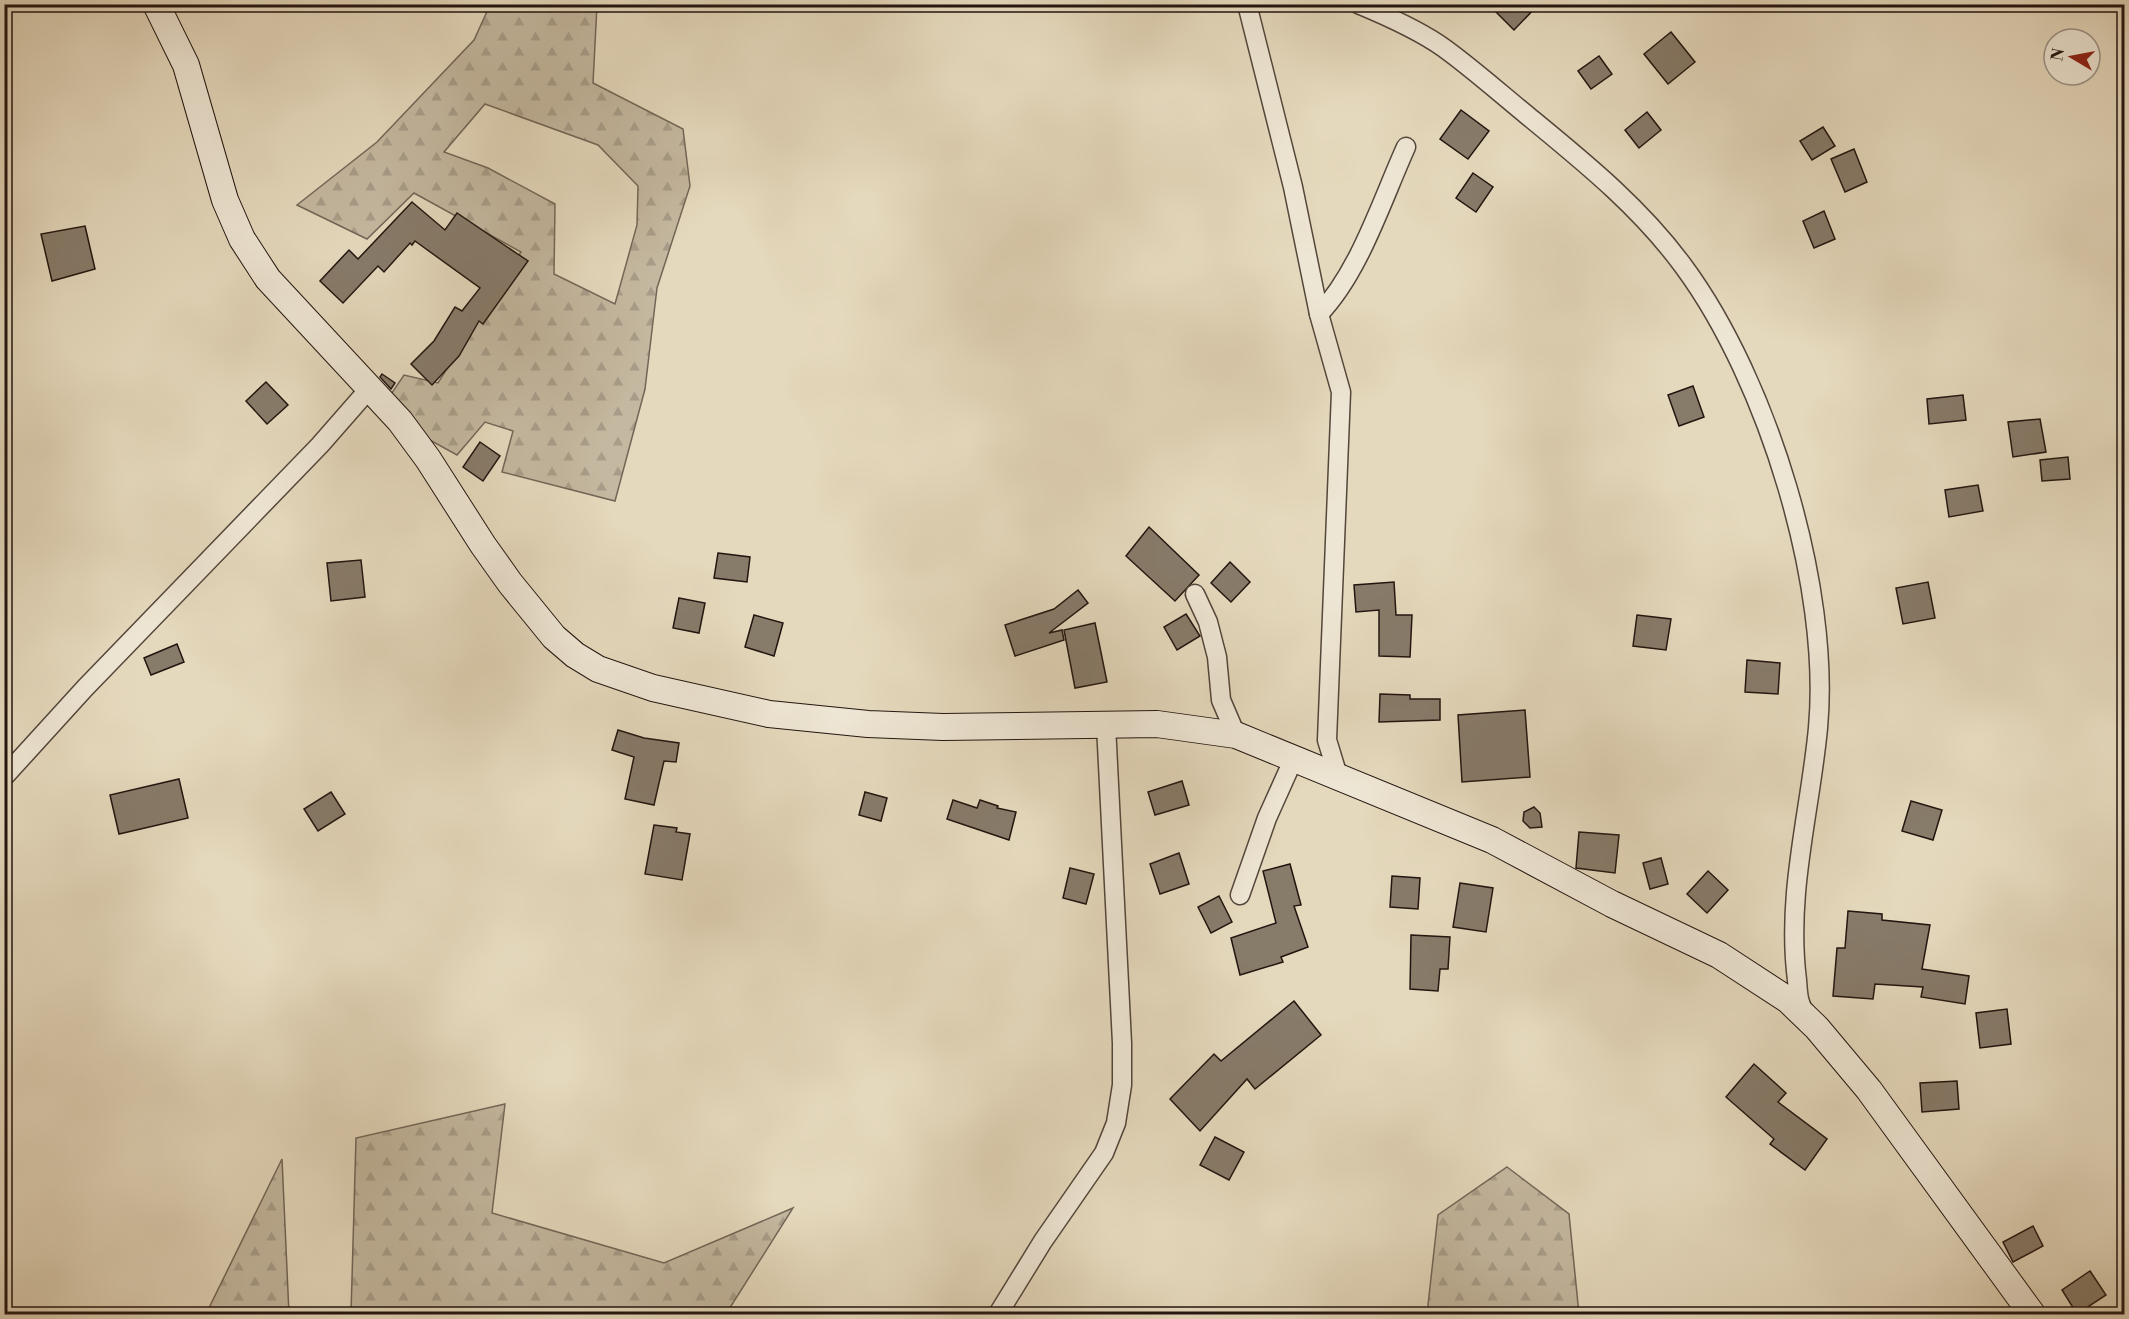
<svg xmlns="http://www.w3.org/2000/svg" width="2129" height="1319" font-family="'Libre Bodoni',serif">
  <defs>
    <pattern id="forest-firs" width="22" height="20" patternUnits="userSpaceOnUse" patternTransform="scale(1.5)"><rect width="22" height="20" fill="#c4b8a0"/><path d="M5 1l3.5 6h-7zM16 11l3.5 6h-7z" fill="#a89d89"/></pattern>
  </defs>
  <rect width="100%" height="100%" fill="#e5d9bd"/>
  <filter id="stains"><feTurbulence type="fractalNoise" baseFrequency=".00333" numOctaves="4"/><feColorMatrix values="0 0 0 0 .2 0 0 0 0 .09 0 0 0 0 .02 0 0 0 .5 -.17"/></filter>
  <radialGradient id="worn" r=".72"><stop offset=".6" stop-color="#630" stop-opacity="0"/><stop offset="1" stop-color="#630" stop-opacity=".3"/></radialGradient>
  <g fill="url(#forest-firs)" stroke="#736658" stroke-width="1.5" fill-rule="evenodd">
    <path d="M490,5H597L593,83L683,129L690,186L657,288L645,389L615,501L502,472L513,431L485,422L457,455L379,412L404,375L438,383L521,252L414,193L367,239L297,205L377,142L474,40ZM485,104L598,145L638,186L637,225L615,304L554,274L555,204L488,168L444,152Z"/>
    <polygon points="505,1104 492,1213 664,1263 793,1208 726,1314 351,1314 356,1138"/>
    <polygon points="282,1159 289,1314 206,1314"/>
    <polygon points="1507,1167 1569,1214 1579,1314 1427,1314 1438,1215"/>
  </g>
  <g fill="#877b6a" stroke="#221510" stroke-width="1.5">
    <polygon points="1504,4 1539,4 1514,30 1496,12"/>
    <polygon points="1671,32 1695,62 1668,84 1644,54"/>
    <polygon points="1599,56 1612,74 1591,89 1578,71"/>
    <polygon points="1461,110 1489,131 1468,159 1440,139"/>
    <polygon points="1647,112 1661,130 1639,148 1625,130"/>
    <polygon points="1823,127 1835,146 1812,160 1800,141"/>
    <polygon points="1854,149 1867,182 1845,192 1831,159"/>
    <polygon points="1473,173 1493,187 1476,212 1456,198"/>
    <polygon points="412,202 445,230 457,213 528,261 483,324 479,321 459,356 432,385 411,364 434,341 455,307 462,311 480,288 415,241 412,245 410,243 384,272 378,266 343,303 320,281 349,250 358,259"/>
    <polygon points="1824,211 1835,239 1814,248 1803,221"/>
    <polygon points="85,226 95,269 52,281 41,234"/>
    <polygon points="382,374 395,383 391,389 380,377"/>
    <polygon points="266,382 288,405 267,424 246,401"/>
    <polygon points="1693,386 1704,417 1679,426 1668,395"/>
    <polygon points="1963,395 1966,420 1929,424 1927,399"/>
    <polygon points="2040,419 2046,452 2013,457 2008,422"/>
    <polygon points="480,442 500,456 483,481 463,467"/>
    <polygon points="2068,457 2070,479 2042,481 2040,460"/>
    <polygon points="1978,485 1983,511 1949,517 1945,490"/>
    <polygon points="1149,527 1199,575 1175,601 1126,556"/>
    <polygon points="718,553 750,557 747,582 714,578"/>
    <polygon points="361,560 365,597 331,601 327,563"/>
    <polygon points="1230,562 1250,582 1231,602 1211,583"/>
    <polygon points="1394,582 1396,615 1412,615 1410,657 1379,656 1379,610 1356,612 1354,585"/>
    <polygon points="1928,582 1935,618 1903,624 1896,588"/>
    <polygon points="1078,590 1088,603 1049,633 1062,630 1064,640 1015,656 1005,625 1054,609"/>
    <polygon points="679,598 705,603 699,633 673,628"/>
    <polygon points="1186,614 1200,636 1177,650 1164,627"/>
    <polygon points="754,615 783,623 774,656 745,647"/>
    <polygon points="1637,615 1671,619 1666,650 1633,646"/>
    <polygon points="1095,623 1107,682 1075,688 1064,630"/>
    <polygon points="177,644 184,662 151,675 144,658"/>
    <polygon points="1747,660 1780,663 1778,694 1745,692"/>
    <polygon points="1380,694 1410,695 1410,699 1440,699 1440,720 1379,722"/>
    <polygon points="1525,710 1530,777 1462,782 1458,715"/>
    <polygon points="618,730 644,738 679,743 676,762 664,761 654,805 625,799 634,757 612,750"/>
    <polygon points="179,779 188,818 119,834 110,795"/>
    <polygon points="1182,781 1189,805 1155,815 1148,792"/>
    <polygon points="331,792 345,814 318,831 304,809"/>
    <polygon points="865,792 887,798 881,821 859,815"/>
    <polygon points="953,800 977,808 980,800 998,806 997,808 1016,812 1009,840 947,819"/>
    <polygon points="1911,801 1942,810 1933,840 1902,831"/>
    <polygon points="1534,807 1540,813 1542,827 1530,828 1523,821 1524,812"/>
    <polygon points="654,825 677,828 676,832 690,834 682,880 645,874"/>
    <polygon points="1579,832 1619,835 1615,873 1576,868"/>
    <polygon points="1179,853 1189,884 1160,894 1150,864"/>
    <polygon points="1661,858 1668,884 1650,889 1643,863"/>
    <polygon points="1290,864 1301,905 1294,906 1308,947 1281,957 1283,962 1240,975 1231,938 1276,923 1263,871"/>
    <polygon points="1070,868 1094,874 1086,904 1063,898"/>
    <polygon points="1708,871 1728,890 1707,913 1687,894"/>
    <polygon points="1392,876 1420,878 1418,909 1390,907"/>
    <polygon points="1460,883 1493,888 1486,932 1453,927"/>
    <polygon points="1219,896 1232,922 1211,933 1198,907"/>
    <polygon points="1848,911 1882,914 1882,920 1930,925 1922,969 1969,976 1965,1004 1921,997 1923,987 1875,984 1873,999 1833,996 1837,948 1845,948"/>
    <polygon points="1411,935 1450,937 1448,969 1440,969 1438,991 1410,989"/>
    <polygon points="1294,1001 1321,1035 1255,1089 1247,1079 1200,1131 1170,1099 1214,1054 1221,1061"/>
    <polygon points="2007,1009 2011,1044 1980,1048 1976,1013"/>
    <polygon points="1754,1064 1786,1093 1778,1102 1827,1139 1805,1170 1770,1144 1774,1139 1726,1097"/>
    <polygon points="1957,1081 1959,1109 1922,1112 1920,1083"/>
    <polygon points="1215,1137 1244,1152 1229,1180 1200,1165"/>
    <polygon points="2033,1226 2043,1246 2013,1262 2003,1242"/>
    <polygon points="2090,1271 2106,1295 2077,1314 2062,1290"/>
  </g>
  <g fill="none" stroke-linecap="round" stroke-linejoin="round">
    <g stroke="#53463b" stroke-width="21">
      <g id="street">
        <polyline points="1247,4 1293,187 1319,314 1341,392 1327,740 1338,776"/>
        <path d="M1358,4C1387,16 1419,30 1444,48C1473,69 1501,94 1528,116C1584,162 1641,208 1684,267C1768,381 1831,587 1818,728C1810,813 1786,894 1797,980C1798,993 1798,1004 1806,1014"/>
        <path d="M1319,314C1359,273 1382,200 1406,147"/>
        <polyline points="1195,594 1208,622 1217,657 1221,700 1236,735"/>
        <polyline points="4,777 85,688 320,445 369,389"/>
        <polyline points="1240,895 1267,818 1294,758"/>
        <polyline points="998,1314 1043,1241 1104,1153 1116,1123 1122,1085 1122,1043 1106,725"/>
      </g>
    </g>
    <g stroke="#221510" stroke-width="28">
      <polyline id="secondary" points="156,4 186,65 225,200 242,239 268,279 400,421 428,459 483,545 510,583 554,637 575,655 598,669 653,688 769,714 868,724 943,727 1157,724 1236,735 1492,840 1612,904 1719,955 1788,1000 1817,1028 1869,1090 2032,1314"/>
    </g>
    <use href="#street" stroke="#eee6d4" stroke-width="18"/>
    <use href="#secondary" stroke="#eee6d4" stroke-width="26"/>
  </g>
  <rect width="2129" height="1319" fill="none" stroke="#e5d9bd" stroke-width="24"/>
  <rect x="6" y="6" width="2117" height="1307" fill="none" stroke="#221510" stroke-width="3"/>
  <rect x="12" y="12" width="2105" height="1295" fill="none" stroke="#221510" stroke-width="1.5"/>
  <g transform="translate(2072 57) rotate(280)"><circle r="28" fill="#eee6d4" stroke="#9c9286" stroke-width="1.5"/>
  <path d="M0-4.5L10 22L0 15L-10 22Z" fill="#8f2418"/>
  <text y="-9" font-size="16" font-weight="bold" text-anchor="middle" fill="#221510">N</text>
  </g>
  <rect width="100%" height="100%" filter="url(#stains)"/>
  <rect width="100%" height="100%" fill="url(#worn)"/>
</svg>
